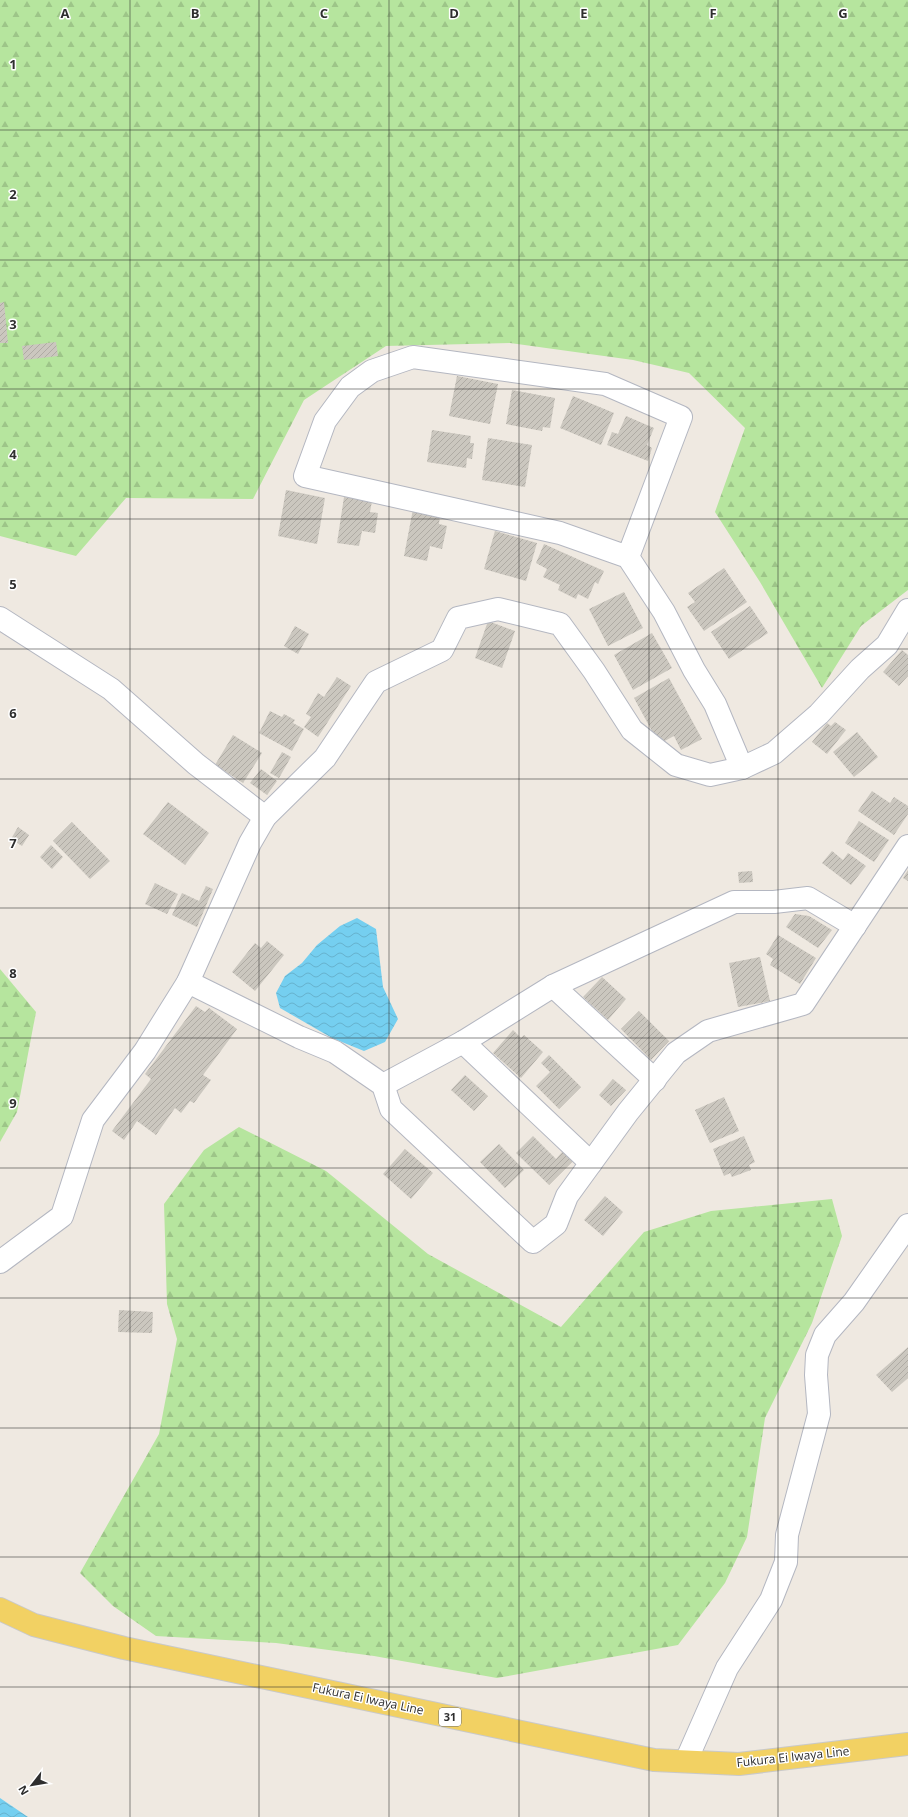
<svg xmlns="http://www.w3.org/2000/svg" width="908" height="1817" font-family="'Open Sans',sans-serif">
  <defs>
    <pattern id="forest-firs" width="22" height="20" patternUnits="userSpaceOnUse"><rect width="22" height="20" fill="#b6e59e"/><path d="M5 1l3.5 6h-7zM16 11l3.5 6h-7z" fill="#9dc588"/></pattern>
    <pattern id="water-waves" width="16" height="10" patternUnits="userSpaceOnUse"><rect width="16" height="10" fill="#75cff0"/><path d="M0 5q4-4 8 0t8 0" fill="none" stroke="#66b2ce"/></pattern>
    <pattern id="building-hatch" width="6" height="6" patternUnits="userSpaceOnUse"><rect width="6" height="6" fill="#cbc7bf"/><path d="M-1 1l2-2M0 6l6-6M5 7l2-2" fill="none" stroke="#afaba4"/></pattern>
  </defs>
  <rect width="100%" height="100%" fill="#efe9e1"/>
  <g fill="url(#forest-firs)">
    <polygon points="0,0 908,0 908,590 861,626 822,688 760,582 715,512 745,428 689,373 633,360 510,343 386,346 304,400 253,499 126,498 76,556 0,536"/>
    <polygon points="0,969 36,1012 17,1112 0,1142"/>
    <polygon points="239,1127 326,1171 428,1254 561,1327 644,1232 711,1211 832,1199 842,1236 812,1323 765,1418 747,1537 725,1583 678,1645 497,1678 374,1656 276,1643 156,1636 113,1606 80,1573 159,1434 177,1339 167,1304 164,1204 204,1150"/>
  </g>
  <g fill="url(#water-waves)">
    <polygon points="357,918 376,929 383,987 398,1019 385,1042 364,1051 332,1038 280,1008 276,993 285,976 302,963 317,945 340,926"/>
    <polygon points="0,1798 28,1817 0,1817"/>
  </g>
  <g fill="url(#building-hatch)">
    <polygon points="4,302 8,343 0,343 0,303"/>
    <polygon points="56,342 58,356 24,360 22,346"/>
    <polygon points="457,376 498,384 490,424 449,416"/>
    <polygon points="512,390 555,398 550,428 543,427 542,431 506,424"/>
    <polygon points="573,396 614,413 601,445 560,428"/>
    <polygon points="626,416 654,428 647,445 652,448 648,461 607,445 612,432 618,434"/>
    <polygon points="432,430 471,436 470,443 474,443 472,459 467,458 466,468 427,462"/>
    <polygon points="488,438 532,445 525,487 482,480"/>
    <polygon points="286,490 325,498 317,544 278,536"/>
    <polygon points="344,497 372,501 370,512 378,513 375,533 362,531 359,546 337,543"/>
    <polygon points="413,509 440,515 439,524 447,526 442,549 430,546 427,561 404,556"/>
    <polygon points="495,531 537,543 526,581 484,569"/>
    <polygon points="544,544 604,571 598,584 595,582 588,599 578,594 576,599 558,590 560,585 543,577 547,569 536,563"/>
    <polygon points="724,568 747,602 704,631 687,607 695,602 688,593"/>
    <polygon points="624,592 643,628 608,646 589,609"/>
    <polygon points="750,606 768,633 729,659 711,632"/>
    <polygon points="488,621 515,631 502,668 475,658"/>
    <polygon points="295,626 309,634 298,654 284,646"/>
    <polygon points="652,633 672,668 633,690 614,655"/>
    <polygon points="902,650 908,655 908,676 899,686 883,672"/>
    <polygon points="337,677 351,686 318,737 304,727 311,717 306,714 318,693 324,697"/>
    <polygon points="669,678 702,739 681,750 674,736 659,744 634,698"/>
    <polygon points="270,711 282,717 284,714 295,720 293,723 304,729 292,751 259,733"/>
    <polygon points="835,722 846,730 827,754 812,742 827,723 831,726"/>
    <polygon points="857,732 878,757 854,777 833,752"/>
    <polygon points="233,735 262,753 243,783 215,765"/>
    <polygon points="282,752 291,757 279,778 270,773"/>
    <polygon points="261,769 277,781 267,795 250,783"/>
    <polygon points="872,791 890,803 894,797 908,806 908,814 894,835 858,811"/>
    <polygon points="168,802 209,833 185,865 143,834"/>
    <polygon points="859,821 889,840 874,862 845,843"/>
    <polygon points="72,822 110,861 90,879 53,841"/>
    <polygon points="18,827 29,835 22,846 11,839"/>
    <polygon points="51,845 63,857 52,869 40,857"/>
    <polygon points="832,851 843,860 848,853 866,866 851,885 822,863"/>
    <polygon points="908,870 908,881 903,878"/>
    <polygon points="752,871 753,882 739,883 738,872"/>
    <polygon points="155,883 178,894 167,914 145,904"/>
    <polygon points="206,886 213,889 197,927 172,915 182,893 199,901"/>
    <polygon points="795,914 809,916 832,930 818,948 786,927"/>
    <polygon points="778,935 816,958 800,984 770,965 773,959 766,954"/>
    <polygon points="267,941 284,955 255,991 232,972 255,943 261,948"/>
    <polygon points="760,957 770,1001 738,1007 729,963"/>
    <polygon points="602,977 626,999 608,1020 583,997"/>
    <polygon points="196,1006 205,1012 209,1008 237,1029 203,1075 211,1080 194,1103 190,1101 181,1113 175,1108 156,1135 137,1121 124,1140 112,1131 151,1079 145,1074"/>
    <polygon points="639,1011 669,1041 651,1060 621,1029"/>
    <polygon points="513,1030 521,1038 524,1035 543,1052 521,1078 493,1053"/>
    <polygon points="549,1055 581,1087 559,1109 536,1086 550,1072 541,1063"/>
    <polygon points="465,1075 488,1096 474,1111 451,1090"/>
    <polygon points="613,1079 626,1090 611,1106 599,1095"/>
    <polygon points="724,1097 739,1131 710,1143 695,1110"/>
    <polygon points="533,1136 556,1159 563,1151 573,1161 549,1185 516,1153"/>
    <polygon points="744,1136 755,1162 749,1165 751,1170 732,1177 730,1173 724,1176 713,1149"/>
    <polygon points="499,1144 524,1170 505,1188 480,1162"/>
    <polygon points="405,1149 433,1173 411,1199 383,1174"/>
    <polygon points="605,1196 623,1212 603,1236 584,1220"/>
    <polygon points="119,1310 153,1312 152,1333 118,1332"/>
    <polygon points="908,1347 908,1378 892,1392 876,1375"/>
  </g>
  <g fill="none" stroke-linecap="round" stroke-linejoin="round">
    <g stroke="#b4b7c1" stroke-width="24">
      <g id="minor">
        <polyline points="628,557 681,417 605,384 413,357 372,371 350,387 325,421 305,476 560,533 628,557 664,612 694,670 715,704 742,768"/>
        <polyline points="0,618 111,689 196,764 265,817"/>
        <polyline points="188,982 299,1037 335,1052 383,1085 391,1109 533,1242 556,1224 567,1196 628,1112 676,1053 708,1031 803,1004 908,846"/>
        <polyline points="553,986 655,1080"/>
        <polyline points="463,1042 591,1163"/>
        <polyline points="383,1085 463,1042 553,986 734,902 774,902 808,898 855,926"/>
        <polyline points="0,1262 62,1216 93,1120 145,1051 188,982 250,843 265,817 325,758 376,682 442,650 458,618 498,609 560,624 594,671 632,730 676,765 710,775 742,768 774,753 819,714 860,669 887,645 908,610"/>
        <polyline points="686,1761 727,1668 771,1600 786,1562 787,1535 819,1414 816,1375 817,1355 825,1335 854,1302 908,1225"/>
      </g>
    </g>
    <g stroke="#c9c9c9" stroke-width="24">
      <polyline id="primary" points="0,1609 34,1625 124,1648 654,1760 739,1764 908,1744"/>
    </g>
    <use href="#minor" stroke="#fff" stroke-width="22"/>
    <use href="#primary" stroke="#f2d163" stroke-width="22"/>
  </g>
  <path fill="none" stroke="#2e2e2e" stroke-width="1" stroke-opacity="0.55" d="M130,0V1817M259,0V1817M389,0V1817M519,0V1817M649,0V1817M778,0V1817M0,130H908M0,260H908M0,389H908M0,519H908M0,649H908M0,779H908M0,908H908M0,1038H908M0,1168H908M0,1298H908M0,1428H908M0,1557H908M0,1687H908"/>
  <g text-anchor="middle" stroke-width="3" stroke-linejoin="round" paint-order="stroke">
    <rect fill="#fff" stroke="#6d6d6d" stroke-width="1" x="439" y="1708" width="22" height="18" rx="3"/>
    <g font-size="11" font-weight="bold" fill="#2e2e2e">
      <text x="450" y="1721">31</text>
    </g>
    <g font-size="12" fill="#2e2e2e" stroke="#fff">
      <text transform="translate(368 1699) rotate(12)" y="4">Fukura Ei Iwaya Line</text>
      <text transform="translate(793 1757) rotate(-6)" y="4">Fukura Ei Iwaya Line</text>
    </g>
  </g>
  <g font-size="13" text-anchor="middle" font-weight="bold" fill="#2e2e2e" stroke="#fff" stroke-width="3" stroke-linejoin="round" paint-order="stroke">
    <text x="65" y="18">A</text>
    <text x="195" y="18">B</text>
    <text x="324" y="18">C</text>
    <text x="454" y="18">D</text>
    <text x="584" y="18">E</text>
    <text x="713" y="18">F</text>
    <text x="843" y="18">G</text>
    <text x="13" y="69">1</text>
    <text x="13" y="199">2</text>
    <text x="13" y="329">3</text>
    <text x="13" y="459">4</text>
    <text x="13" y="589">5</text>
    <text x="13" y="718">6</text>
    <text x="13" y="848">7</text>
    <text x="13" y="978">8</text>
    <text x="13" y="1108">9</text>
  </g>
  <g transform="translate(32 1785) rotate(239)" stroke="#ffffff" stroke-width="3" paint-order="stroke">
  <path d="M0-3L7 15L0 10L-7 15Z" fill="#2e2e2e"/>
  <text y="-6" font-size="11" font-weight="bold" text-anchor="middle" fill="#2e2e2e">N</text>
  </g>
</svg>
